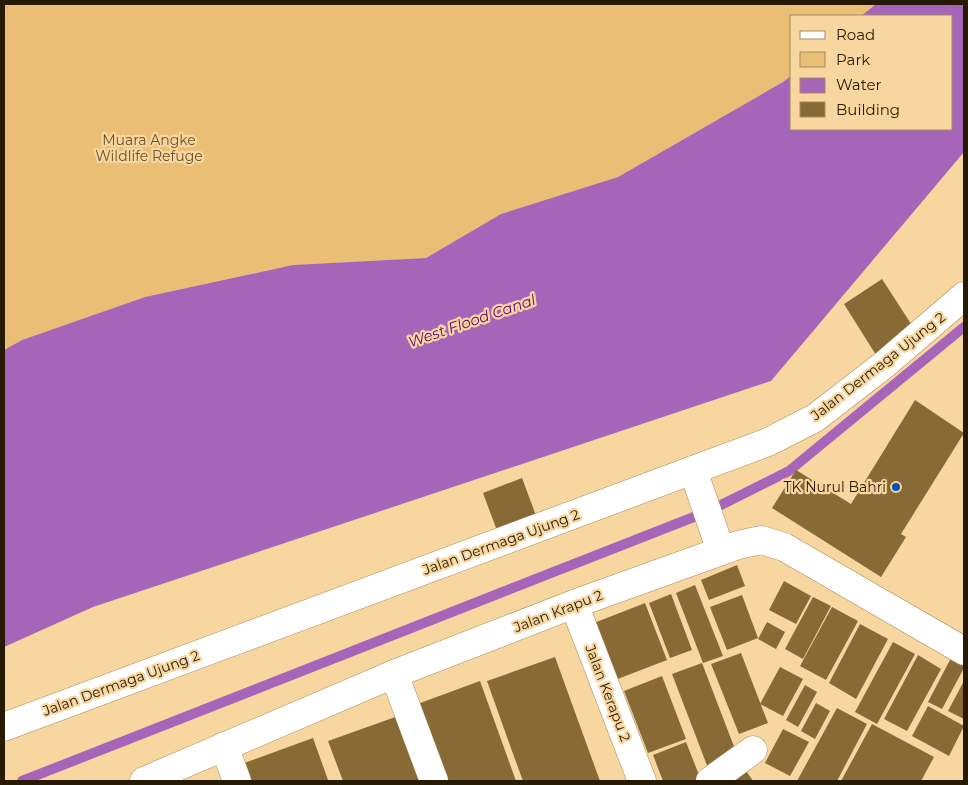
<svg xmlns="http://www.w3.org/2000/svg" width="968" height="785" font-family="Montserrat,sans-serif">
  <rect width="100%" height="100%" fill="#f8d6a0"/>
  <polygon fill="#ebbe75" points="4,4 876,4 861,16 792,16 792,75 783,82 618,177 501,214 426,258 293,265 145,297 22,340 4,350"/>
  <polygon fill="#a765b9" points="876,4 964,4 964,152 771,381 93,607 4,647 4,350 22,340 145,297 293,265 426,258 501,214 618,177 783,82 792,75 792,129 952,129 952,16 861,16"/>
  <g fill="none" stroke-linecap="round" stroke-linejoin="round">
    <polyline stroke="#a765b9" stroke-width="10" points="22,781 709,511 789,471 964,327"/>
  </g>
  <g fill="#886a36">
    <polygon points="882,279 915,330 876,355 844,304"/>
    <polygon points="915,400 964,433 901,534 906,537 881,577 772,508 796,470 851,504"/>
    <polygon points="522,478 538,521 499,536 483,493"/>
    <polygon points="737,565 745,586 709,600 701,580"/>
    <polygon points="784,581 811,596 796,624 769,610"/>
    <polygon points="695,585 723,656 703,663 676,593"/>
    <polygon points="671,594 692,650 670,658 649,603"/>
    <polygon points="742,595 758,638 727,650 710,607"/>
    <polygon points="813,597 831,606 803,659 785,649"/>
    <polygon points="645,603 667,660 615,680 594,623"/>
    <polygon points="832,607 858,621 826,680 800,666"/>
    <polygon points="767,622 785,632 776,649 758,639"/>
    <polygon points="860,624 888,639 856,699 829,683"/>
    <polygon points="893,642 915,654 877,724 855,712"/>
    <polygon points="741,653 768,723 739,734 711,664"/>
    <polygon points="918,655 941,669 907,731 884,719"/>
    <polygon points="555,657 580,726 600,781 523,781 512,751 487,681"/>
    <polygon points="951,658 964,665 964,668 942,709 928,702"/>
    <polygon points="702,663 738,757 708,768 672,674"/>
    <polygon points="780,667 803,679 783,716 760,704"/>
    <polygon points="662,676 686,739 648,753 624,691"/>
    <polygon points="480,681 516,781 439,781 412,706"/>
    <polygon points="964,681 964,719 948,711"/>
    <polygon points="805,685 817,692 798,727 786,720"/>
    <polygon points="816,703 830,711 815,739 801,731"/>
    <polygon points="928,706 964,726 949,756 912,736"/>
    <polygon points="837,708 867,724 837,781 797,781"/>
    <polygon points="401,715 425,781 343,781 328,741"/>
    <polygon points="872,724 934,757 921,781 841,781"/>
    <polygon points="783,729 809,742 790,776 765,763"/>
    <polygon points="313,738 328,780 242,781 236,766"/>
    <polygon points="686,742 701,780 663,781 653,755"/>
    <polygon points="742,765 753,781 723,781"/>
  </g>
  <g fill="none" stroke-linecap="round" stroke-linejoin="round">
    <g stroke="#aa8a57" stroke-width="29">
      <g id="minor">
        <polyline points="693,470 721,551"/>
        <polyline points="574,604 642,781"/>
        <polyline points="394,674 434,781"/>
        <polyline points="4,727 768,442 815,418 885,364 964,296"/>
        <polyline points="224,746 237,781"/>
        <polyline points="144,781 394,674 574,604 738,545 761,540 784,547 964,651"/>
        <polyline points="710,781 753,750"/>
      </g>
    </g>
    <use href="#minor" stroke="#fff" stroke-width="28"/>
  </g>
  <circle fill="#0453bd" stroke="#f8d6a0" stroke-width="2" cx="896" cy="487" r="5"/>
  <g text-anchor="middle" stroke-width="4.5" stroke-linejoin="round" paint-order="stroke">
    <g font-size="14" fill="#6b5227" stroke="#f8d6a0">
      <text x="149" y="145">Muara Angke<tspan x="149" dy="16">Wildlife Refuge</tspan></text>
    </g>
    <g font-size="14" fill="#261a05" stroke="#f8d6a0">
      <text transform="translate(878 366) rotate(-38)" y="5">Jalan Dermaga Ujung 2</text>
      <text transform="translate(501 542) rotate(-20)" y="5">Jalan Dermaga Ujung 2</text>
      <text transform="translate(558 611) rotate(-21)" y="5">Jalan Krapu 2</text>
      <text transform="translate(121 683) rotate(-20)" y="5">Jalan Dermaga Ujung 2</text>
      <text transform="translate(608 693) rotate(69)" y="5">Jalan Kerapu 2</text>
    </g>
    <g font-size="14" fill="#261a05" stroke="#f8d6a0" text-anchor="end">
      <text x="886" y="492">TK Nurul Bahri</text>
    </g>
    <g font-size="15" font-style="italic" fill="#630877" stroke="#f8d6a0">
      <text transform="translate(472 321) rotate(-19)" y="5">West Flood Canal</text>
    </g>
  </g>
  <rect width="968" height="785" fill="none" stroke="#261a05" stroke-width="10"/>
  <rect x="790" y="15" width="162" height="115" fill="#f8d6a0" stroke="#a48b62"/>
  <rect x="800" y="31" width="25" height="8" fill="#ffffff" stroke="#a48b62"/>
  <text x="836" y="40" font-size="15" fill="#261a05">Road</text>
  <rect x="800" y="52" width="25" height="15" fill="#ebbe75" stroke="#a48b62"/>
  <text x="836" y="65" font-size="15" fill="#261a05">Park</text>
  <rect x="800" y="78" width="25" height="15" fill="#a765b9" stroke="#a48b62"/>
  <text x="836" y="90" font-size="15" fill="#261a05">Water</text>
  <rect x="800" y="102" width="25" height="15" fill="#886a36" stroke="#a48b62"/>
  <text x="836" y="115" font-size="15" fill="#261a05">Building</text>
</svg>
